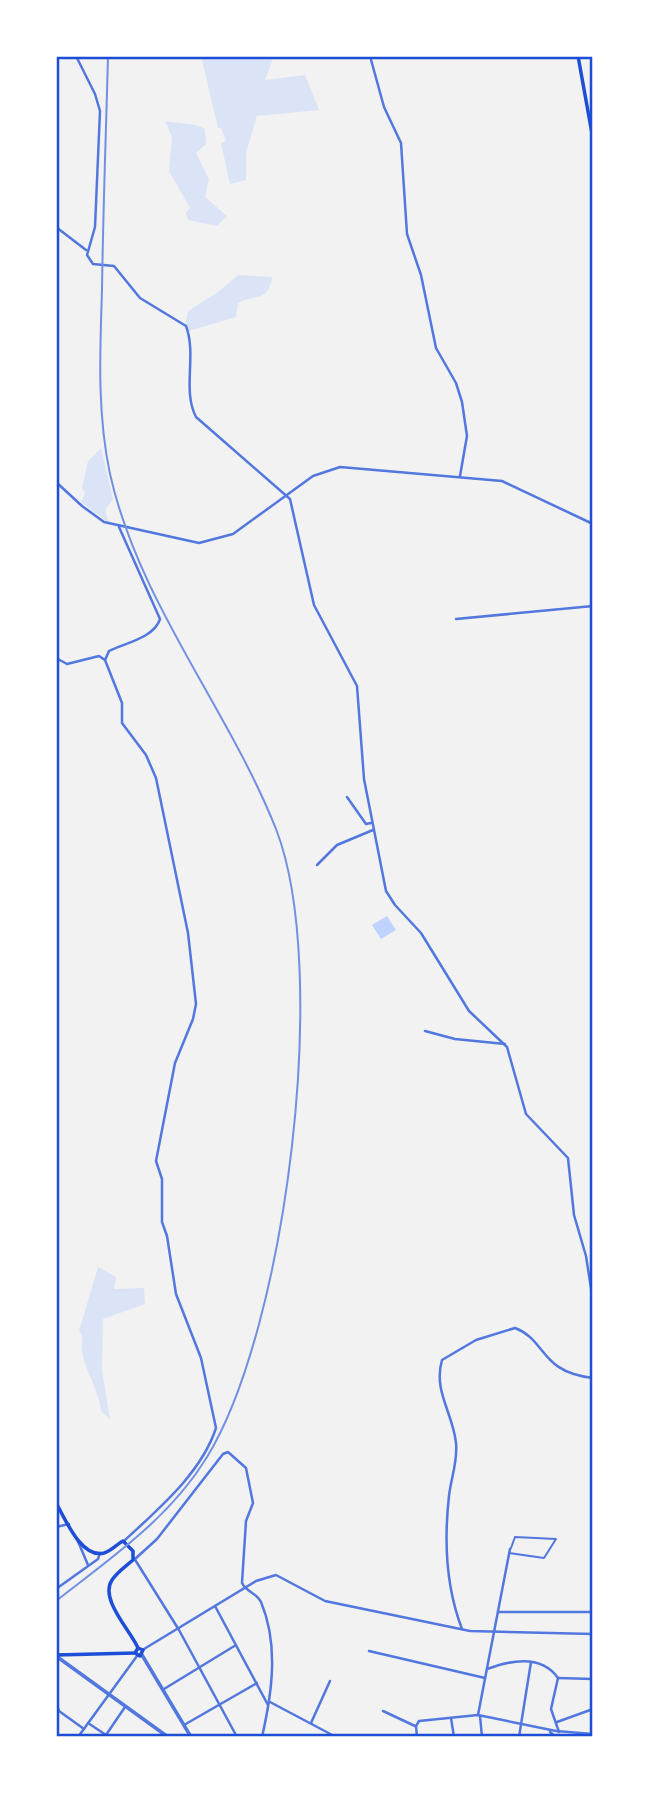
<svg xmlns="http://www.w3.org/2000/svg" width="649" height="1793" font-family="'Titillium Web',sans-serif">
  <rect width="100%" height="100%" fill="#f2f2f2"/>
  <g fill="#dbe4f7">
    <polygon points="201,56 274,56 265,80 305,75 319,110 257,116 246,153 246,180 230,184 221,143 226,141 221,128 218,128"/>
    <path d="M165,121C180,124 193,122 205,129L206,144L196,153L209,179L205,197L227,216L217,226L188,220L186,213L190,208L169,171L172,137Z"/>
    <path d="M238,275L272,277C269,302 255,294 238,303L236,317L189,331L185,325L188,311L218,292Z"/>
    <polygon points="101,448 113,499 105,510 109,523 81,502 85,493 82,488 88,461"/>
    <path d="M98,1267L116,1277L114,1289L144,1288L145,1304L103,1319L102,1370L110,1419L101,1411C99,1390 86,1373 82,1352C80,1343 86,1338 79,1331Z"/>
  </g>
  <polygon fill="#bfd3fe" points="387,916 396,930 381,939 372,925"/>
  <g fill="none" stroke-linecap="round" stroke-linejoin="round">
    <polyline stroke="#5277de" stroke-width="2" points="509,1553 544,1558 556,1539 515,1537 511,1548"/>
    <g stroke="#5277de" stroke-width="2.5">
      <path d="M76,56L95,94L100,111L95,227L87,255L93,264L114,266L140,298L186,326C197,355 182,390 196,417L290,499L314,605L357,686L364,779L386,891L395,905L421,933L469,1011L507,1047L526,1114L568,1158L574,1215L586,1256L593,1301"/>
      <polyline points="370,56 384,107 401,143 407,234 421,275 436,348 456,383 462,402 467,436 460,476"/>
      <polyline points="56,227 86,250"/>
      <polyline points="56,482 82,506 104,522 199,543 233,534 313,476 340,467 502,481 593,524"/>
      <polyline points="456,619 593,606"/>
      <path d="M56,658L67,664L99,656L105,660L122,703V723L146,755L156,778L188,933L196,1004L193,1019L175,1063L156,1161L162,1179V1222L167,1236L176,1294L201,1358L216,1428C201,1474 157,1510 124,1541"/>
      <path d="M105,660L109,651C125,643 154,638 160,619L119,527"/>
      <polyline points="347,797 366,824 371,823"/>
      <polyline points="317,865 337,845 373,830"/>
      <polyline points="425,1031 455,1039 505,1044"/>
      <polyline points="56,1527 69,1524"/>
      <polyline points="77,1539 88,1565"/>
      <polyline points="134,1558 179,1630 237,1737"/>
      <path d="M135,1559L157,1539L223,1454L228,1452L246,1468L253,1503L246,1521L242,1583C246,1592 257,1593 261,1602C279,1645 272,1693 262,1737"/>
      <polyline points="56,1589 98,1559 100,1553"/>
      <polyline points="215,1606 268,1705"/>
      <polyline points="498,1612 593,1612"/>
      <path d="M462,1629C446,1587 444,1540 449,1496C451,1478 458,1461 456,1443C453,1413 433,1391 442,1360L476,1340L515,1328C547,1340 539,1372 593,1378"/>
      <polyline points="144,1649 256,1581 276,1575 325,1601 470,1631 593,1634"/>
      <polyline points="369,1651 485,1678"/>
      <path d="M487,1669C511,1660 541,1654 558,1678L551,1709L559,1732"/>
      <polyline points="558,1678 593,1679"/>
      <polyline points="164,1689 236,1645"/>
      <polyline points="56,1701 59,1711 84,1729"/>
      <polyline points="270,1702 336,1737"/>
      <polyline points="383,1711 415,1726"/>
      <polyline points="478,1715 510,1549"/>
      <polyline points="480,1716 482,1737"/>
      <polyline points="451,1718 454,1737"/>
      <polyline points="557,1722 593,1709"/>
      <polyline points="88,1723 109,1737"/>
      <polyline points="311,1723 330,1681"/>
      <polyline points="184,1725 257,1683"/>
      <polyline points="550,1732 556,1737"/>
      <polyline points="106,1735 125,1707"/>
      <polyline points="78,1737 137,1656"/>
      <polyline points="417,1737 416,1726 419,1721 478,1715 556,1731 593,1734"/>
      <polyline points="519,1737 531,1662"/>
    </g>
    <g stroke="#5277de" stroke-width="3.5">
      <polyline points="142,1655 191,1737"/>
      <polyline points="56,1656 168,1737"/>
    </g>
    <g stroke="#1d4ed8" stroke-width="3.5">
      <polyline points="578,56 593,139"/>
      <path d="M56,1503C65,1518 81,1559 104,1553C111,1551 117,1544 123,1541L133,1551V1560C126,1566 117,1572 112,1580C99,1599 131,1631 138,1648L143,1650L140,1656L135,1653L138,1648"/>
      <polyline points="56,1655 135,1653"/>
    </g>
    <path stroke="#7290e2" stroke-width="2" d="M56,1601C111,1558 170,1518 207,1457C286,1329 331,970 276,829C228,708 139,603 110,474C97,413 100,352 102,290C103,212 106,134 108,56"/>
  </g>
  <rect width="649" height="1793" fill="none" stroke="#ffffff" stroke-width="116"/>
  <rect x="58" y="58" width="533" height="1677" fill="none" stroke="#1d4ed8" stroke-width="2.5"/>
</svg>
